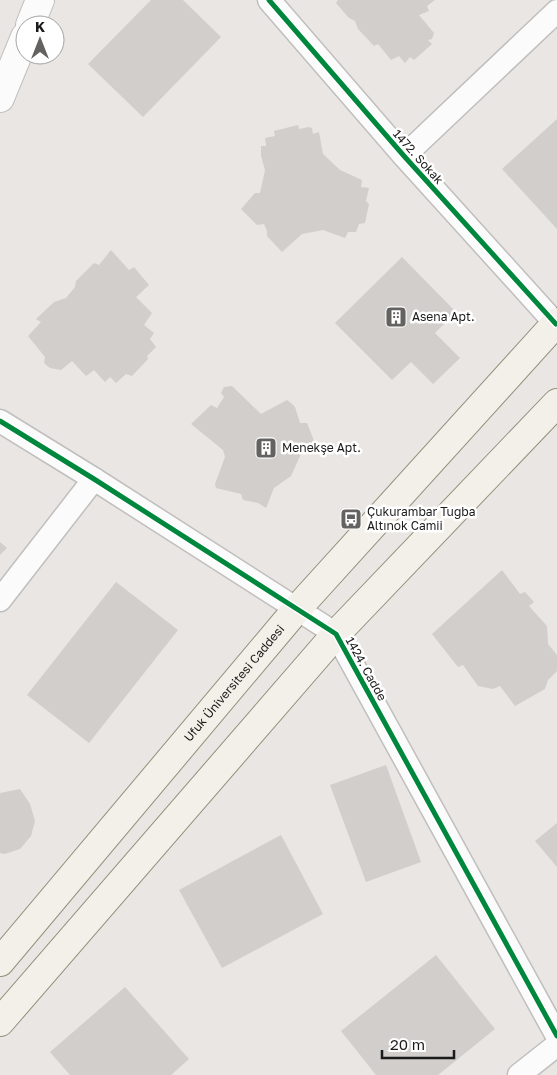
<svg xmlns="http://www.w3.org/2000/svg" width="557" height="1075" font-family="'Golos Text',sans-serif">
  <rect width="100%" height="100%" fill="#e9e6e3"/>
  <g fill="#d1cecc">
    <polygon points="151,0 183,0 221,37 143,117 88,64"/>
    <polygon points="338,0 435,0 427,6 429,11 419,15 434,33 432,39 428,40 432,44 414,60 410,57 405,63 399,56 391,60 378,44 374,46 358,29 355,21 349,18 336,3"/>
    <polygon points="557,119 557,229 502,169"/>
    <polygon points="298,125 299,129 309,127 312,128 313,134 319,132 323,154 340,170 362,180 361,187 369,188 366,201 369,204 365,223 359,224 356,232 348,232 345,238 323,230 302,234 282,252 267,236 267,231 264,224 257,225 241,209 255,193 260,193 265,170 261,156 261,146 266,146 265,138 275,136 274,131"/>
    <polygon points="111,250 129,270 134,267 149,285 136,297 152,313 144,325 154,333 150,339 156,347 147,356 148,359 132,376 126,374 116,383 110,377 105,382 94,370 86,376 72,361 61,370 50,368 44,363 45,357 28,336 41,322 36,319 54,302 66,298 75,287 76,281 94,263 99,265"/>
    <polygon points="402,257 456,312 435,333 460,358 433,384 411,362 392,380 335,323"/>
    <polygon points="232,386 261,414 287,400 291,403 295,407 300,423 307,423 316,446 301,454 291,476 274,488 266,508 258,503 243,500 241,494 216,488 215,484 225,457 223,450 191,424 211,405 217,408 224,397 221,393 224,387"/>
    <polygon points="0,542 7,548 0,555"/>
    <polygon points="502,570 520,594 525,592 534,602 529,606 547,626 548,644 557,655 557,671 548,680 545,689 515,706 500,686 493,689 478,686 463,665 458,667 432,634"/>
    <polygon points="116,582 178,630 89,743 27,695"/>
    <polygon points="386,765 421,862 366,882 330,785"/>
    <polygon points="20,789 30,804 35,821 31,836 20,849 5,854 0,853 0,793"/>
    <polygon points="557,823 557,867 535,841"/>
    <polygon points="281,835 323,914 222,968 179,890"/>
    <polygon points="436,955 495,1029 438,1075 376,1075 341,1031"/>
    <polygon points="125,987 189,1059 171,1075 70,1075 50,1052"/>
  </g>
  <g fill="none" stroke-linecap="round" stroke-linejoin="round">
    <g stroke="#c0bfbe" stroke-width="25">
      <g id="minor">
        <polyline points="269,0 404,156 556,324"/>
        <polyline points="404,156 557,11"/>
        <polyline points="0,421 94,479 336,634 557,1036"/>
        <polyline points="0,600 94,479"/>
        <polyline points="519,1075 557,1045"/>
      </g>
    </g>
    <g stroke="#c0bfbe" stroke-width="30">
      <g id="tertiary">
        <polyline points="30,25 40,0"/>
        <polyline points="0,98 25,37"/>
      </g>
    </g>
    <g stroke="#93907c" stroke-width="30">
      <g id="secondary">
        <path id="s1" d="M0,962L296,610L557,322"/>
        <polyline points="0,1022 336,634 557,403"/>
      </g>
    </g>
    <use href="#minor" stroke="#fcfbfb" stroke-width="22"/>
    <use href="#tertiary" stroke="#fcfbfb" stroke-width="28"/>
    <use href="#secondary" stroke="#f2f0e8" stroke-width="28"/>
    <g stroke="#fff" stroke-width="8">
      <g id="cycleway">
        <polyline points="269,0 404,156 556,324"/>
        <polyline points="0,421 94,479 336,634 557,1036"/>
      </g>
    </g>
    <use href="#cycleway" stroke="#00873e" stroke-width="5"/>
  </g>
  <defs>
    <g id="building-square" transform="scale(1.125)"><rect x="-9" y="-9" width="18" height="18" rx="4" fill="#636261" stroke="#fff"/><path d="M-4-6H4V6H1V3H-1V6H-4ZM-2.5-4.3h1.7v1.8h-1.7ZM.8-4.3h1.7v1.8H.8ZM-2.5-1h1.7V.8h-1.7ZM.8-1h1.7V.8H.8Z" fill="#fff"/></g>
    <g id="bus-square" transform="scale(1.125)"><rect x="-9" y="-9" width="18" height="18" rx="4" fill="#636261" stroke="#fff"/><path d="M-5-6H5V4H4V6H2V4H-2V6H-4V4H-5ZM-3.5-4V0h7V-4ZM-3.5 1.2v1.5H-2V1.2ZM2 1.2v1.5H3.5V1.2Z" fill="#fff"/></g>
  </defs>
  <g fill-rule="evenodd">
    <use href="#building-square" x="396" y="317"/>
    <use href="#building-square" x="266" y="448"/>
    <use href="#bus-square" x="351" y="519"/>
  </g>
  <g text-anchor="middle" stroke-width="5" stroke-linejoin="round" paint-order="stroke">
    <g font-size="12" fill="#1b1b1b" stroke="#fff">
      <text transform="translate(418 157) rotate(48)" y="4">1472. Sokak</text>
      <text transform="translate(366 669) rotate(61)" y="4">1424. Cadde</text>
      <text dy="4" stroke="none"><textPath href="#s1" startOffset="364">Ufuk Üniversitesi Caddesi</textPath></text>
    </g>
    <g font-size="12" fill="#1b1b1b" stroke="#fff" text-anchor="start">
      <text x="412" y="321">Asena Apt.</text>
      <text x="282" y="452">Menekşe Apt.</text>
      <text x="367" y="516">Çukurambar Tuğba<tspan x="367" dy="14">Altınok Camii</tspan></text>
    </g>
  </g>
  <g transform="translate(40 40)"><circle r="24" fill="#ffffff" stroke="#a4a4a4"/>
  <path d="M0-4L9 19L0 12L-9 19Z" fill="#636261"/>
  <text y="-8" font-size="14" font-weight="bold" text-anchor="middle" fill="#1b1b1b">K</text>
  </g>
  <path d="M382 1050v8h72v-8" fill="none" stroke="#1b1b1b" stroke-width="2.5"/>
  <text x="390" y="1050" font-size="15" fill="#1b1b1b" stroke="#ffffff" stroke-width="4" paint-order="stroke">20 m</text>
</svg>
